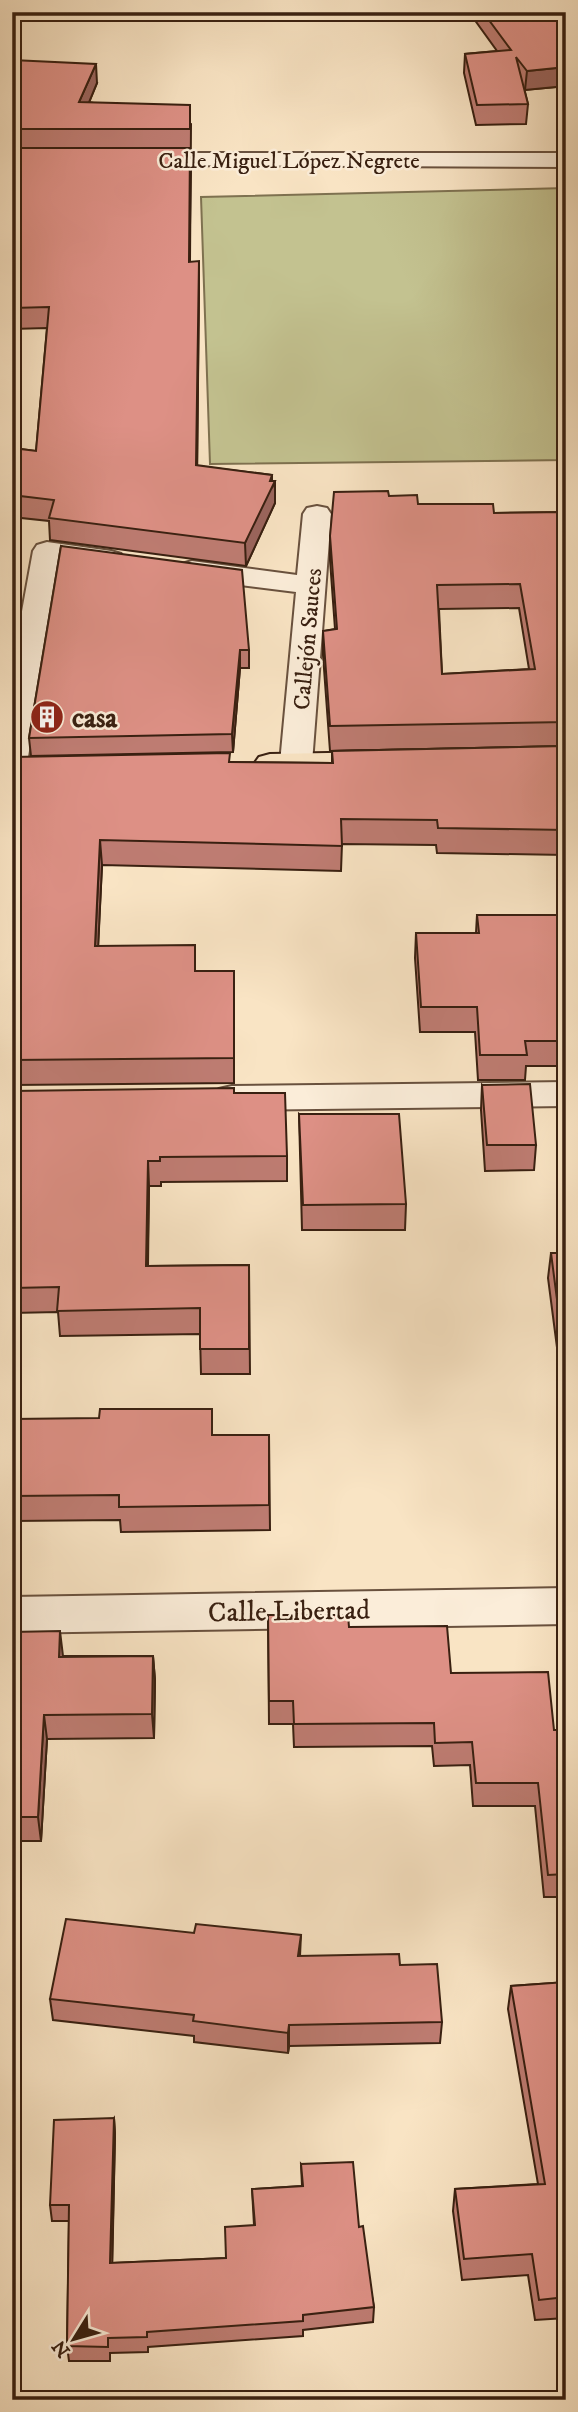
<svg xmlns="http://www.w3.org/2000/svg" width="578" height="2412" font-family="'IM FELL DW Pica',serif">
  <rect width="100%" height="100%" fill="#f9e4c4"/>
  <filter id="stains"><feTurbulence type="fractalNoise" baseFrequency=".00286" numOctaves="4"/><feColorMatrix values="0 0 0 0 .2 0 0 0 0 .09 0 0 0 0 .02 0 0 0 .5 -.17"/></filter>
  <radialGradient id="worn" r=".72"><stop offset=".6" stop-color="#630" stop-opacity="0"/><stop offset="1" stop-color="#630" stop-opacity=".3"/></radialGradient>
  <polygon fill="#c3c290" stroke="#7e7150" stroke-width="2" points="566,188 566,460 210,464 201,197"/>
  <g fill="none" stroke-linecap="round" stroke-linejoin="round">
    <g stroke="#69513e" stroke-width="4">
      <g id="street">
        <polygon points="137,153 566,153 566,167 129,165 126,160 129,155"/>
        <polygon points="317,506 327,508 331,514 312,763 307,770 296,773 285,770 280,763 296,592 192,579 182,576 178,570 182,564 192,561 297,575 303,514 307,508"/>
        <polygon points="47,542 111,551 121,554 125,560 121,566 111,569 60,561 28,757 23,764 12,766 12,666 33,551 37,545"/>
        <polygon points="566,1082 566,1106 232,1110 219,1107 214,1098 219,1089 232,1086"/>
        <polygon points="566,1588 566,1624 12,1633 12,1597"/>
      </g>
    </g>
    <g stroke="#392011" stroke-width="4">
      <polygon id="primary" points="385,752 396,755 401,762 396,769 270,774 259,771 254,764 259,757 270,754"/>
    </g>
    <use href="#street" fill="#fbedd9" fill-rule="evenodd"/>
    <use href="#primary" fill="#f9e4c4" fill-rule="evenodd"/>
  </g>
  <g fill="#be7c72" stroke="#392011" stroke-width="2" fill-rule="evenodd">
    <polygon points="469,12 566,12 566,86 525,90 524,88 528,104 526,124 476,125 464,73 465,54 497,51"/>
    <polygon points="12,60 97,83 89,102 191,124 190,261 199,282 197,466 272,475 272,481 275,481 275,503 246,566 50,540 49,521 12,517 12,448 36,451 47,328 12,329"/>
    <path d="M389,496L418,504L494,513L566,512V746L330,751L323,655V631L335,629L330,560V536ZM519,608L529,669L442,674L439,609Z"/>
    <polygon points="61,546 249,650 249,668 240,668 233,752 31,756 29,738"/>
    <polygon points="566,746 566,855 437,853 436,845 342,844 341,871 102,865 98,946 196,971 234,971 234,1083 12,1085 12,757 230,762 332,763 332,751"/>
    <polygon points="477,915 566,915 566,1066 526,1066 525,1080 478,1080 475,1032 420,1032 415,958 416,933 476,933"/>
    <polygon points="482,1085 536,1145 534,1170 485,1171 481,1110"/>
    <polygon points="12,1091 234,1093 287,1156 287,1181 161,1182 161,1186 149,1186 148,1266 249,1265 250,1374 201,1374 200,1334 60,1336 58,1312 12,1313"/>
    <polygon points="299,1114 406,1204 405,1230 302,1230"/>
    <polygon points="551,1253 566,1253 566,1417 548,1278"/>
    <polygon points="12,1419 213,1435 269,1435 270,1530 121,1532 120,1520 12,1521"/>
    <polygon points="268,1615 349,1627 451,1673 554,1730 566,1730 566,1897 544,1897 535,1806 473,1806 470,1765 434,1766 432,1746 294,1747 293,1724 269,1724"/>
    <polygon points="12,1632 63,1656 153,1656 155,1680 154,1738 47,1739 41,1841 12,1841"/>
    <polygon points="300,1956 400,1965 442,2022 440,2043 289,2046 288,2053 194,2042 194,2036 53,2020 50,1999"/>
    <polygon points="566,1982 566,2318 535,2320 528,2275 462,2280 453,2211 455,2189 538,2184 508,2009 511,1986"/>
    <polygon points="114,2118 115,2134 112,2263 226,2258 254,2225 252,2189 302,2186 301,2164 359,2227 374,2307 373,2322 303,2330 303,2336 148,2347 148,2352 110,2353 110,2361 69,2361 67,2346 69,2221 52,2221 50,2205"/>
  </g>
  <g fill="#9b655d" stroke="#392011" stroke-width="2">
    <polygon points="96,64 97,83 81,122 79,102"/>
    <polygon points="566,67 566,86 525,90 527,71"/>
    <polygon points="190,148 191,168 189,282 189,262"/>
    <polygon points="199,261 199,282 197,487 196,465"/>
    <polygon points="272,475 272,488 275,481 275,503 246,566 245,543"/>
    <polygon points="240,650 240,668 233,752 232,734"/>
    <polygon points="100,840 102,865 97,971 95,946"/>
    <polygon points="148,1161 149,1186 147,1291 146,1266"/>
    <polygon points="60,1631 63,1656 62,1681 59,1657"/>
    <polygon points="153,1656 155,1680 154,1738 152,1714"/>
    <polygon points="44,1715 47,1739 41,1841 38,1817"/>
    <polygon points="301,1935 300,1956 298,1956"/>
    <polygon points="289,2025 289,2046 288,2053 288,2033"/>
    <polygon points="114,2118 115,2134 112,2278 110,2263"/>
  </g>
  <g fill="#dd9085" stroke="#392011" stroke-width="2" fill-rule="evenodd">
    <polygon points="483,12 566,12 566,67 527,71 516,57 528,104 477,105 465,54 511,50"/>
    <polygon points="12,60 96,64 79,102 190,105 190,129 12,129"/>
    <polygon points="12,148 190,148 189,262 199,261 196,465 272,475 270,481 275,481 245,543 49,518 54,500 12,495 12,448 36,451 49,307 12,308"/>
    <path d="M388,491L389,496L417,495L418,504H493L494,513L566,512V722L330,726L323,631L337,629L330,536L334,492ZM520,584L535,669L442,674L437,585Z"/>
    <polygon points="61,546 242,570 249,650 240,650 232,734 29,738"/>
    <polygon points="566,746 566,830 438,828 437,820 341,819 342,846 100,840 95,946 195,945 195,971 234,971 234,1058 12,1060 12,757 230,753 229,762 333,763 332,751"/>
    <polygon points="477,915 566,915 566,1041 525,1041 527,1055 480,1055 477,1007 421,1007 416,933 479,933"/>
    <polygon points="530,1084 536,1145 487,1145 482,1085"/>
    <polygon points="234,1088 234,1093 285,1093 287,1156 160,1157 160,1161 148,1161 146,1266 249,1265 249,1349 200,1349 200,1308 57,1311 59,1287 12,1288 12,1091"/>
    <polygon points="299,1114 399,1114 406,1204 303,1205"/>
    <polygon points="551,1253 566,1253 566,1369"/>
    <polygon points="100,1409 212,1409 212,1435 269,1435 269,1505 119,1507 119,1495 12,1496 12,1419 99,1418"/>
    <polygon points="268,1615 348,1615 349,1627 447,1626 451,1673 548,1672 554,1730 566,1730 566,1874 548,1875 538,1783 476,1783 472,1742 435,1743 434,1723 294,1724 293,1701 269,1701"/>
    <polygon points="60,1631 59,1657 153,1656 152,1714 44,1715 38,1817 12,1817 12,1632"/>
    <polygon points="66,1919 194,1933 196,1924 301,1935 298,1956 399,1954 400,1965 437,1964 442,2022 289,2025 288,2033 193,2021 194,2015 50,1999"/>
    <polygon points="566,1982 566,2297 539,2300 532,2254 464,2259 455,2189 545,2184 511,1986"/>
    <polygon points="114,2118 110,2263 226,2258 225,2227 255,2225 252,2189 303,2186 301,2164 353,2162 359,2227 363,2226 374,2307 303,2315 303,2321 147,2332 147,2337 108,2338 108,2347 67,2346 69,2205 50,2205 54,2120"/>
  </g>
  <defs>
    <g id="building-disc" transform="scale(1.75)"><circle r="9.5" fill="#8f2418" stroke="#fbedd9"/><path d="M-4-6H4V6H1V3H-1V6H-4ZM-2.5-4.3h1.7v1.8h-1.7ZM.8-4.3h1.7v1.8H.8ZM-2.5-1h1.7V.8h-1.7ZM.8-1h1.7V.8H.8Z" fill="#fff"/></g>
  </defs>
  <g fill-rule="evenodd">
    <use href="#building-disc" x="47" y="717"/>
  </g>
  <g text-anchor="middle" stroke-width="5" stroke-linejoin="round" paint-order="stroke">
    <g font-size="23" fill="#392011" stroke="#fbedd9">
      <text x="289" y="168">Calle Miguel López Negrete</text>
      <text transform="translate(307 639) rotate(-85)" y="8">Callejón Sauces</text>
    </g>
    <g font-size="28" font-weight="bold" fill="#392011" stroke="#fbedd9" text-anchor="start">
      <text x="72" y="727">casa</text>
    </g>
    <g font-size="28" fill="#392011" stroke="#fbedd9">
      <text transform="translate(289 1610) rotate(-1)" y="10">Calle Libertad</text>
    </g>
  </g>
  <rect width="578" height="2412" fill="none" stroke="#f9e4c4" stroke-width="42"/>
  <rect x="14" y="14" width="550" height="2384" fill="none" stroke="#392011" stroke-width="3.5"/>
  <rect x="21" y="21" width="536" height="2370" fill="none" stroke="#392011" stroke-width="2"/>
  <g transform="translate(74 2339) rotate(233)" stroke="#fbedd9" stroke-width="5" paint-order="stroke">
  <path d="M0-5L12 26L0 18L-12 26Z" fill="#392011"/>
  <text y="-10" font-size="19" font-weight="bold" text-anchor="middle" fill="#392011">N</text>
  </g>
  <rect width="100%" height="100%" filter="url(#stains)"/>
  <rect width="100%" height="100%" fill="url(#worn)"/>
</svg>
